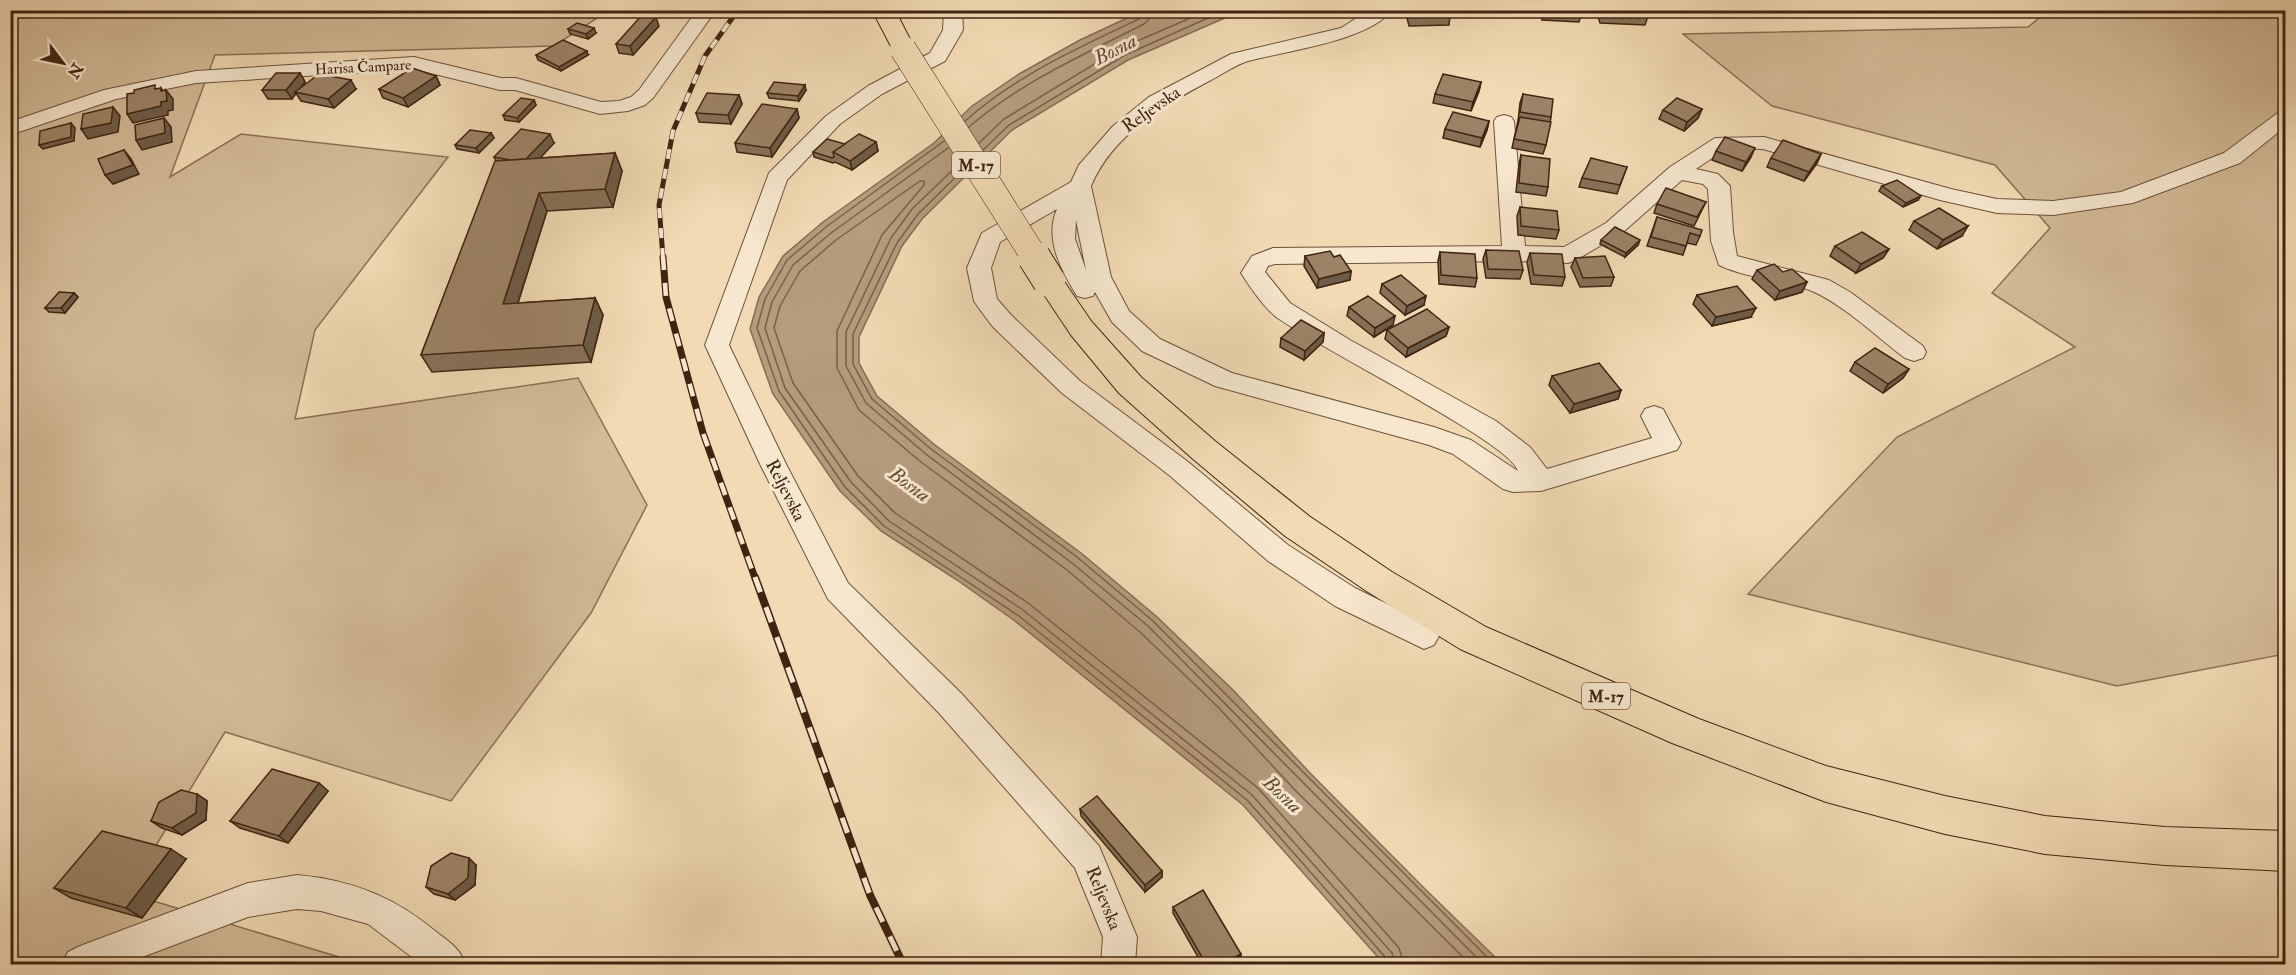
<svg xmlns="http://www.w3.org/2000/svg" width="2296" height="975" font-family="'IM FELL Double Pica',serif">
  <rect width="100%" height="100%" fill="#f1dab4"/>
  <filter id="stains"><feTurbulence type="fractalNoise" baseFrequency=".00333" numOctaves="4"/><feColorMatrix values="0 0 0 0 .2 0 0 0 0 .09 0 0 0 0 .02 0 0 0 .5 -.17"/></filter>
  <radialGradient id="worn" r=".72"><stop offset=".6" stop-color="#630" stop-opacity="0"/><stop offset="1" stop-color="#630" stop-opacity=".3"/></radialGradient>
  <g fill="#d3bb98" stroke="#8a7054" stroke-width="1.5">
    <polygon points="2049,10 2285,11 2285,654 2117,686 1748,594 1897,437 2075,347 1992,293 2050,228 1995,165 1772,106 1683,34 2028,27"/>
    <polygon points="10,11 608,11 554,46 215,55 170,177 241,134 448,157 315,330 295,419 578,378 647,505 591,613 451,801 225,732 127,893 362,964 11,964"/>
  </g>
  <polygon fill="#b59c7d" stroke="#866c52" stroke-width="1.5" points="1142,11 1241,11 1128,60 1012,130 922,219 902,246 859,337 859,363 877,396 935,445 1081,553 1156,616 1234,691 1310,773 1425,889 1502,964 1384,964 1243,805 1015,621 957,580 881,531 840,491 773,394 750,329 759,297 783,256 823,222 934,143 972,106 1019,74 1080,40"/>
  <g fill="none" stroke-linecap="round" stroke-linejoin="round">
    <g stroke="#7a6047" stroke-width="1.5">
      <path d="M965,121C1016,76 1077,48 1139,19L1143,10"/>
      <path d="M969,127C1021,82 1083,55 1144,24L1149,19L1151,10"/>
      <polyline points="944,141 826,227 787,260 765,299 757,328 779,391 845,487 884,526 1019,616 1247,800 1386,958 1388,964"/>
      <polyline points="979,143 1004,119 1121,48 1209,10"/>
      <polyline points="948,148 831,233 793,265 772,302 765,328 785,388 851,482 889,521 1023,610 1252,795 1392,953 1395,964"/>
      <polyline points="983,150 1009,125 1125,55 1226,10"/>
      <polyline points="959,164 912,209 891,238 846,332 846,366 866,403 927,455 1072,563 1148,626 1483,964"/>
      <polyline points="963,170 918,214 897,243 853,334 853,364 872,399 931,449 1077,557 1153,621 1494,964"/>
      <polyline points="1404,964 1399,948 1258,788 1028,603 895,513 858,476 793,383 774,328 780,306 800,271 836,240 920,181 924,181 924,185 882,235 837,331 837,368 859,410 921,462 1067,570 1141,633 1218,707 1294,789 1470,964"/>
    </g>
    <g stroke="#6c523a" stroke-width="2">
      <g id="minor">
        <polygon points="697,10 716,10 653,98 645,105 628,111 600,114 515,90 500,90 414,69 196,83 116,99 10,135 10,122 104,90 196,71 414,57 501,78 516,78 601,102 619,101 631,97 639,90"/>
        <polygon points="944,10 962,10 963,30 945,61 882,94 840,124 787,180 729,345 786,464 848,583 961,693 1099,846 1137,937 1135,964 1101,964 1103,937 1075,868 939,713 828,599 760,464 705,345 769,173 826,116 868,86 930,53 943,30"/>
        <path d="M1369,10H1392C1369,41 1285,51 1248,61C1235,65 1223,74 1211,80C1164,105 1113,134 1091,186L1111,277L1129,311L1160,339L1232,373L1434,427L1471,440L1518,471C1512,443 1312,345 1275,316C1263,306 1250,287 1241,273L1252,256L1273,248L1502,246L1494,121L1497,117L1504,115L1511,117L1514,121L1525,246L1564,247L1606,223L1670,167L1715,138L1764,137L1951,189L1997,199L2053,201L2121,192L2224,153L2279,112L2286,110V126L2240,163L2133,203L2053,215L1997,213L1940,200L1763,149L1727,148L1696,169L1718,174L1730,186L1733,232L1737,256L1829,280L1850,292L1923,346L1926,352L1923,358L1914,361L1905,358C1877,337 1844,305 1812,291C1782,279 1748,279 1719,265L1711,241L1708,189L1703,184L1682,180L1622,233L1576,260L1568,263L1514,261L1275,264L1268,266L1265,272L1290,303L1350,340L1496,421L1530,447L1547,469L1652,438L1641,416L1645,409L1654,406L1663,409L1681,443L1677,450L1541,491L1513,492L1503,489L1453,454L1429,445L1215,386L1142,351L1112,322L1095,292L1093,296L1085,298L1077,296C1061,270 1044,239 1057,209L1000,242L991,268L997,299L1011,315L1080,381L1187,461L1288,545L1355,588L1434,627L1439,636L1434,645L1424,649L1335,606L1268,561L1169,475L1062,393L993,327L978,307L974,301L967,268L982,233L1071,182L1079,165L1113,126L1149,97L1231,54L1341,28ZM1076,220L1086,270L1075,239Z"/>
        <path d="M297,875C354,880 396,898 439,934C451,943 461,950 465,964H421L368,924L321,911L297,909L248,917L124,964H62L68,952L80,946L248,883Z"/>
      </g>
    </g>
    <g stroke="#402411" stroke-width="2">
      <g id="major">
        <polygon points="872,10 895,10 915,49 911,54 903,56 895,54"/>
        <polygon points="1049,271 1059,274 1091,321 1141,377 1215,441 1309,516 1392,572 1486,627 1699,719 1826,766 1945,796 2045,816 2165,827 2286,831 2286,871 2165,865 2045,854 1945,834 1826,802 1672,743 1460,649 1368,592 1285,536 1193,459 1119,393 1071,335 1035,281 1039,274"/>
      </g>
    </g>
    <use href="#minor" fill="#f6e7ce" fill-rule="evenodd"/>
    <use href="#major" fill="#f1dab4" fill-rule="evenodd"/>
    <g stroke="#402411" stroke-width="5">
      <polyline id="rail-far2" points="663,258 659,205 673,131 705,56 738,10"/>
    </g>
    <g stroke="#402411" stroke-width="7">
      <polyline id="rail-far1" points="663,257 666,297 703,433 755,578"/>
    </g>
    <g stroke="#402411" stroke-width="8">
      <polyline id="rail" points="755,577 870,895 903,964"/>
    </g>
    <use href="#rail-far2" stroke="#f6e7ce" stroke-width="4" stroke-dasharray="10" stroke-linecap="butt"/>
    <use href="#rail-far1" stroke="#f6e7ce" stroke-width="4.5" stroke-dasharray="13" stroke-linecap="butt"/>
    <use href="#rail" stroke="#f6e7ce" stroke-width="5" stroke-dasharray="16" stroke-linecap="butt"/>
    <g stroke="#402411" stroke-width="27" stroke-linecap="butt">
      <polyline id="major-bridge-far1" points="903,49 1035,258"/>
    </g>
    <g stroke="#402411" stroke-width="34" stroke-linecap="butt">
      <polyline id="major-bridge" points="1034,257 1049,281"/>
    </g>
    <use href="#major-bridge-far1" stroke="#f1dab4" stroke-width="26"/>
    <use href="#major-bridge" stroke="#f1dab4" stroke-width="32"/>
  </g>
  <g fill="#867158" stroke="#402411" stroke-width="1.5">
    <polygon points="633,10 648,10 646,13"/>
    <polygon points="1405,10 1449,10 1450,16 1449,25 1409,26"/>
    <polygon points="1472,10 1518,10 1516,16 1473,14"/>
    <polygon points="1540,10 1581,10 1582,13 1579,22 1542,20"/>
    <polygon points="1596,10 1647,10 1648,16 1645,25 1600,23"/>
    <polygon points="659,26 633,55 619,53 616,44"/>
    <polygon points="568,29 596,33 588,39 570,34"/>
    <polygon points="536,55 588,55 561,71 538,60"/>
    <polygon points="300,73 305,82 302,87 356,89 334,108 301,101 296,93 292,99 268,99 262,90"/>
    <polygon points="436,76 440,85 408,107 383,98 379,89"/>
    <polygon points="1481,82 1479,91 1471,111 1433,103 1435,94"/>
    <polygon points="806,90 799,101 769,98 767,93"/>
    <polygon points="1523,94 1551,117 1546,145 1543,154 1512,148 1518,121 1520,103"/>
    <polygon points="739,95 742,104 731,124 699,122 696,113"/>
    <polygon points="534,100 536,105 519,122 505,120 503,115"/>
    <polygon points="797,109 799,118 772,157 737,152 735,143"/>
    <polygon points="1702,109 1698,118 1684,131 1659,119 1663,110"/>
    <polygon points="1489,121 1487,130 1480,147 1443,138 1445,129"/>
    <polygon points="491,133 494,138 479,153 457,149 455,145"/>
    <polygon points="876,142 878,151 852,170 835,162 833,163 814,157 813,152 845,144"/>
    <polygon points="554,143 540,158 615,153 622,171 613,207 547,211 518,303 595,298 603,315 591,362 432,372 421,355 496,161 494,157"/>
    <polygon points="1716,151 1751,157 1742,171 1712,160"/>
    <polygon points="1821,154 1817,163 1804,181 1767,167 1771,158"/>
    <polygon points="1521,155 1548,187 1546,196 1516,192 1519,164"/>
    <polygon points="1627,167 1617,194 1579,187 1582,178"/>
    <polygon points="1882,186 1918,200 1903,207 1879,191"/>
    <polygon points="1706,202 1694,226 1654,213 1657,204"/>
    <polygon points="1520,207 1559,230 1556,239 1518,235 1517,216"/>
    <polygon points="1657,217 1700,236 1696,245 1687,243 1683,255 1647,246"/>
    <polygon points="1914,221 1962,236 1937,249 1909,230"/>
    <polygon points="1601,240 1638,245 1625,257 1600,244"/>
    <polygon points="1835,246 1889,249 1883,258 1856,273 1830,256"/>
    <polygon points="1486,250 1523,270 1520,279 1486,278 1483,259"/>
    <polygon points="1440,252 1477,278 1475,287 1439,284 1438,261"/>
    <polygon points="1530,253 1565,277 1562,286 1531,284 1527,262"/>
    <polygon points="1305,256 1334,257 1351,271 1350,280 1317,288 1304,266"/>
    <polygon points="1575,258 1614,277 1611,286 1580,287 1571,267"/>
    <polygon points="1757,270 1783,272 1807,282 1802,292 1775,300 1752,279"/>
    <polygon points="1382,284 1424,305 1405,315 1380,293"/>
    <polygon points="74,293 78,297 65,313 49,312 45,308"/>
    <polygon points="1697,295 1751,317 1712,326 1693,304"/>
    <polygon points="1349,307 1393,325 1374,337 1347,316"/>
    <polygon points="1449,327 1446,336 1406,357 1385,339 1387,330"/>
    <polygon points="1324,333 1323,342 1304,360 1280,347 1281,338"/>
    <polygon points="1855,362 1909,369 1903,378 1883,393 1850,371"/>
    <polygon points="1552,376 1621,390 1618,399 1570,413 1549,385"/>
    <polygon points="319,783 328,791 288,843 240,828 230,821"/>
    <polygon points="197,794 207,801 206,820 182,835 162,828 151,821"/>
    <polygon points="1080,809 1162,871 1162,877 1145,892 1081,816"/>
    <polygon points="186,859 142,918 71,898 54,888"/>
    <polygon points="476,865 475,885 455,900 434,894 426,887"/>
    <polygon points="1173,907 1241,954 1240,960 1232,964 1202,964 1173,913"/>
  </g>
  <g fill="#6d5c47" stroke="#402411" stroke-width="1.5">
    <polygon points="656,17 659,26 633,55 630,46"/>
    <polygon points="594,28 596,33 588,39 586,34"/>
    <polygon points="587,51 588,55 561,71 559,67"/>
    <polygon points="300,73 305,82 298,92 295,92 296,93 292,99 286,90"/>
    <polygon points="436,76 440,85 408,107 403,98"/>
    <polygon points="351,80 356,89 334,108 328,99"/>
    <polygon points="1481,82 1479,91 1471,111 1473,102"/>
    <polygon points="805,85 806,90 799,101 798,96"/>
    <polygon points="161,88 166,95 166,90 173,99 173,110 168,111 168,115 133,123 127,114 161,102"/>
    <polygon points="739,95 742,104 731,124 728,115"/>
    <polygon points="534,100 536,105 519,122 517,118"/>
    <polygon points="113,107 120,116 118,132 88,139 81,129"/>
    <polygon points="797,109 799,118 772,157 770,148"/>
    <polygon points="1702,109 1698,118 1684,131 1687,122"/>
    <polygon points="164,118 171,127 172,142 142,150 136,140"/>
    <polygon points="1489,121 1487,130 1480,147 1482,138"/>
    <polygon points="71,123 75,128 74,141 43,149 39,145"/>
    <polygon points="491,133 494,138 479,153 476,148"/>
    <polygon points="550,134 554,143 528,171 523,162"/>
    <polygon points="876,142 878,151 852,170 850,161"/>
    <polygon points="1755,148 1751,157 1742,171 1746,162"/>
    <polygon points="124,150 131,159 139,174 113,184 105,175"/>
    <polygon points="615,153 622,171 613,207 605,189"/>
    <polygon points="1821,154 1817,163 1804,181 1809,172"/>
    <polygon points="539,193 547,211 512,321 503,304"/>
    <polygon points="1921,196 1918,200 1903,207 1906,203"/>
    <polygon points="1968,226 1962,236 1937,249 1943,240"/>
    <polygon points="1640,240 1638,245 1625,257 1626,253"/>
    <polygon points="1889,249 1883,258 1856,273 1861,264"/>
    <polygon points="1351,271 1350,280 1317,288 1319,279"/>
    <polygon points="1807,282 1802,292 1775,300 1780,291"/>
    <polygon points="74,293 78,297 65,313 61,308"/>
    <polygon points="1426,296 1424,305 1405,315 1407,306"/>
    <polygon points="595,298 603,315 591,362 583,345"/>
    <polygon points="1756,308 1751,317 1712,326 1716,317"/>
    <polygon points="1395,316 1393,325 1374,337 1375,328"/>
    <polygon points="1449,327 1446,336 1406,357 1408,348"/>
    <polygon points="1324,333 1323,342 1304,360 1305,351"/>
    <polygon points="1909,369 1903,378 1883,393 1888,384"/>
    <polygon points="1621,390 1618,399 1570,413 1574,404"/>
    <polygon points="319,783 328,791 288,843 279,836"/>
    <polygon points="197,794 207,801 206,820 182,835 172,828"/>
    <polygon points="171,849 186,859 142,918 126,908"/>
    <polygon points="469,858 476,865 475,885 455,900 448,894"/>
    <polygon points="1162,871 1162,877 1145,892 1145,885"/>
    <polygon points="1241,954 1240,960 1232,964 1223,964"/>
  </g>
  <g fill="#9c8366" stroke="#402411" stroke-width="1.5">
    <polygon points="1409,10 1449,10 1450,16 1411,17"/>
    <polygon points="1544,10 1581,10 1582,13 1544,11"/>
    <polygon points="1601,10 1647,10 1648,16 1602,14"/>
    <polygon points="642,15 656,17 630,46 616,44"/>
    <polygon points="577,23 594,28 586,34 568,29"/>
    <polygon points="563,40 587,51 559,67 536,55"/>
    <polygon points="412,68 436,76 403,98 379,89"/>
    <polygon points="276,73 300,73 286,90 262,90"/>
    <polygon points="319,74 351,80 328,99 295,92"/>
    <polygon points="1443,74 1481,82 1473,102 1435,94"/>
    <polygon points="774,82 805,85 798,96 767,93"/>
    <polygon points="155,85 155,89 161,88 161,91 166,90 167,101 161,102 161,106 127,114 127,94 134,93 134,90"/>
    <polygon points="707,93 739,95 728,115 696,113"/>
    <polygon points="1523,94 1553,99 1551,117 1520,112"/>
    <polygon points="521,98 534,100 517,118 503,115"/>
    <polygon points="1677,98 1702,109 1687,122 1663,110"/>
    <polygon points="762,104 797,109 770,148 735,143"/>
    <polygon points="113,107 111,123 81,129 83,114"/>
    <polygon points="1453,112 1489,121 1482,138 1445,129"/>
    <polygon points="1520,117 1551,122 1546,145 1514,139"/>
    <polygon points="164,118 165,133 136,140 135,125"/>
    <polygon points="71,123 71,137 39,145 40,131"/>
    <polygon points="521,129 550,134 526,159 510,160 494,157"/>
    <polygon points="470,130 491,133 476,148 455,145"/>
    <polygon points="859,134 876,142 850,161 833,152"/>
    <polygon points="1725,137 1755,148 1746,162 1716,151"/>
    <polygon points="827,139 845,144 833,152 834,157 832,158 813,152"/>
    <polygon points="1783,140 1821,154 1809,172 1771,158"/>
    <polygon points="124,150 133,165 105,175 98,159"/>
    <polygon points="615,153 605,189 539,193 503,304 595,298 583,345 421,355 495,161"/>
    <polygon points="1521,155 1550,159 1548,187 1519,183"/>
    <polygon points="1591,158 1627,167 1620,185 1582,178"/>
    <polygon points="1897,180 1921,196 1906,203 1882,186"/>
    <polygon points="1666,188 1706,202 1697,217 1657,204"/>
    <polygon points="1520,207 1557,211 1559,230 1521,226"/>
    <polygon points="1939,208 1968,226 1943,240 1914,221"/>
    <polygon points="1657,217 1702,230 1700,236 1690,233 1686,246 1651,237"/>
    <polygon points="1615,227 1640,240 1626,253 1601,240"/>
    <polygon points="1862,232 1889,249 1861,264 1835,246"/>
    <polygon points="1486,250 1519,251 1523,270 1488,269"/>
    <polygon points="1330,251 1334,257 1340,255 1351,271 1319,279 1305,256"/>
    <polygon points="1440,252 1475,254 1477,278 1441,275"/>
    <polygon points="1530,253 1562,254 1565,277 1534,275"/>
    <polygon points="1605,256 1614,277 1583,278 1575,258"/>
    <polygon points="1774,264 1783,272 1792,269 1807,282 1780,291 1757,270"/>
    <polygon points="1401,275 1426,296 1407,306 1382,284"/>
    <polygon points="1737,286 1756,308 1716,317 1697,295"/>
    <polygon points="59,292 74,293 61,308 45,308"/>
    <polygon points="1368,296 1395,316 1375,328 1349,307"/>
    <polygon points="1427,309 1449,327 1408,348 1387,330"/>
    <polygon points="1301,320 1324,333 1305,351 1281,338"/>
    <polygon points="1875,348 1909,369 1888,384 1855,362"/>
    <polygon points="1599,363 1621,390 1574,404 1552,376"/>
    <polygon points="272,769 319,783 279,836 230,821"/>
    <polygon points="181,790 197,794 196,813 172,828 151,821 159,802"/>
    <polygon points="1097,796 1162,871 1145,885 1080,809"/>
    <polygon points="102,831 171,849 126,908 54,888"/>
    <polygon points="451,853 469,858 468,878 448,894 426,887 431,866"/>
    <polygon points="1203,890 1241,954 1223,964 1206,964 1173,907"/>
  </g>
  <g text-anchor="middle" stroke-width="6" stroke-linejoin="round" paint-order="stroke">
    <g font-size="15" fill="#402411" stroke="#f6e7ce">
      <text transform="translate(363 67) rotate(-3)" y="5">Harisa Čampare</text>
    </g>
    <g fill="#f6e7ce" stroke="#775e4a" stroke-width="1.5">
      <rect x="952" y="152" width="48" height="26" rx="4.5"/>
      <rect x="1582" y="683" width="48" height="26" rx="4.5"/>
    </g>
    <g font-size="16" font-weight="bold" fill="#402411">
      <text x="976" y="171">M-17</text>
      <text x="1606" y="702">M-17</text>
    </g>
    <g font-size="18" fill="#402411" stroke="#f6e7ce">
      <text transform="translate(1151 109) rotate(-35)" y="6">Reljevska</text>
      <text transform="translate(786 490) rotate(63)" y="6">Reljevska</text>
      <text transform="translate(1104 898) rotate(68)" y="6">Reljevska</text>
    </g>
    <g font-size="20" font-style="italic" fill="#634831" stroke="#f6e7ce">
      <text transform="translate(1115 49) rotate(-27)" y="7">Bosna</text>
      <text transform="translate(910 484) rotate(36)" y="7">Bosna</text>
      <text transform="translate(1283 794) rotate(43)" y="7">Bosna</text>
    </g>
  </g>
  <rect width="2296" height="975" fill="none" stroke="#f1dab4" stroke-width="36"/>
  <rect x="12" y="12" width="2272" height="951" fill="none" stroke="#402411" stroke-width="3"/>
  <rect x="18" y="18" width="2260" height="939" fill="none" stroke="#402411" stroke-width="1.5"/>
  <g transform="translate(63 63) rotate(122)" stroke="#f6e7ce" stroke-width="4.5" paint-order="stroke">
  <path d="M0-4.5L10 22L0 15L-10 22Z" fill="#402411"/>
  <text y="-9" font-size="16" font-weight="bold" text-anchor="middle" fill="#402411">N</text>
  </g>
  <rect width="100%" height="100%" filter="url(#stains)"/>
  <rect width="100%" height="100%" fill="url(#worn)"/>
</svg>
